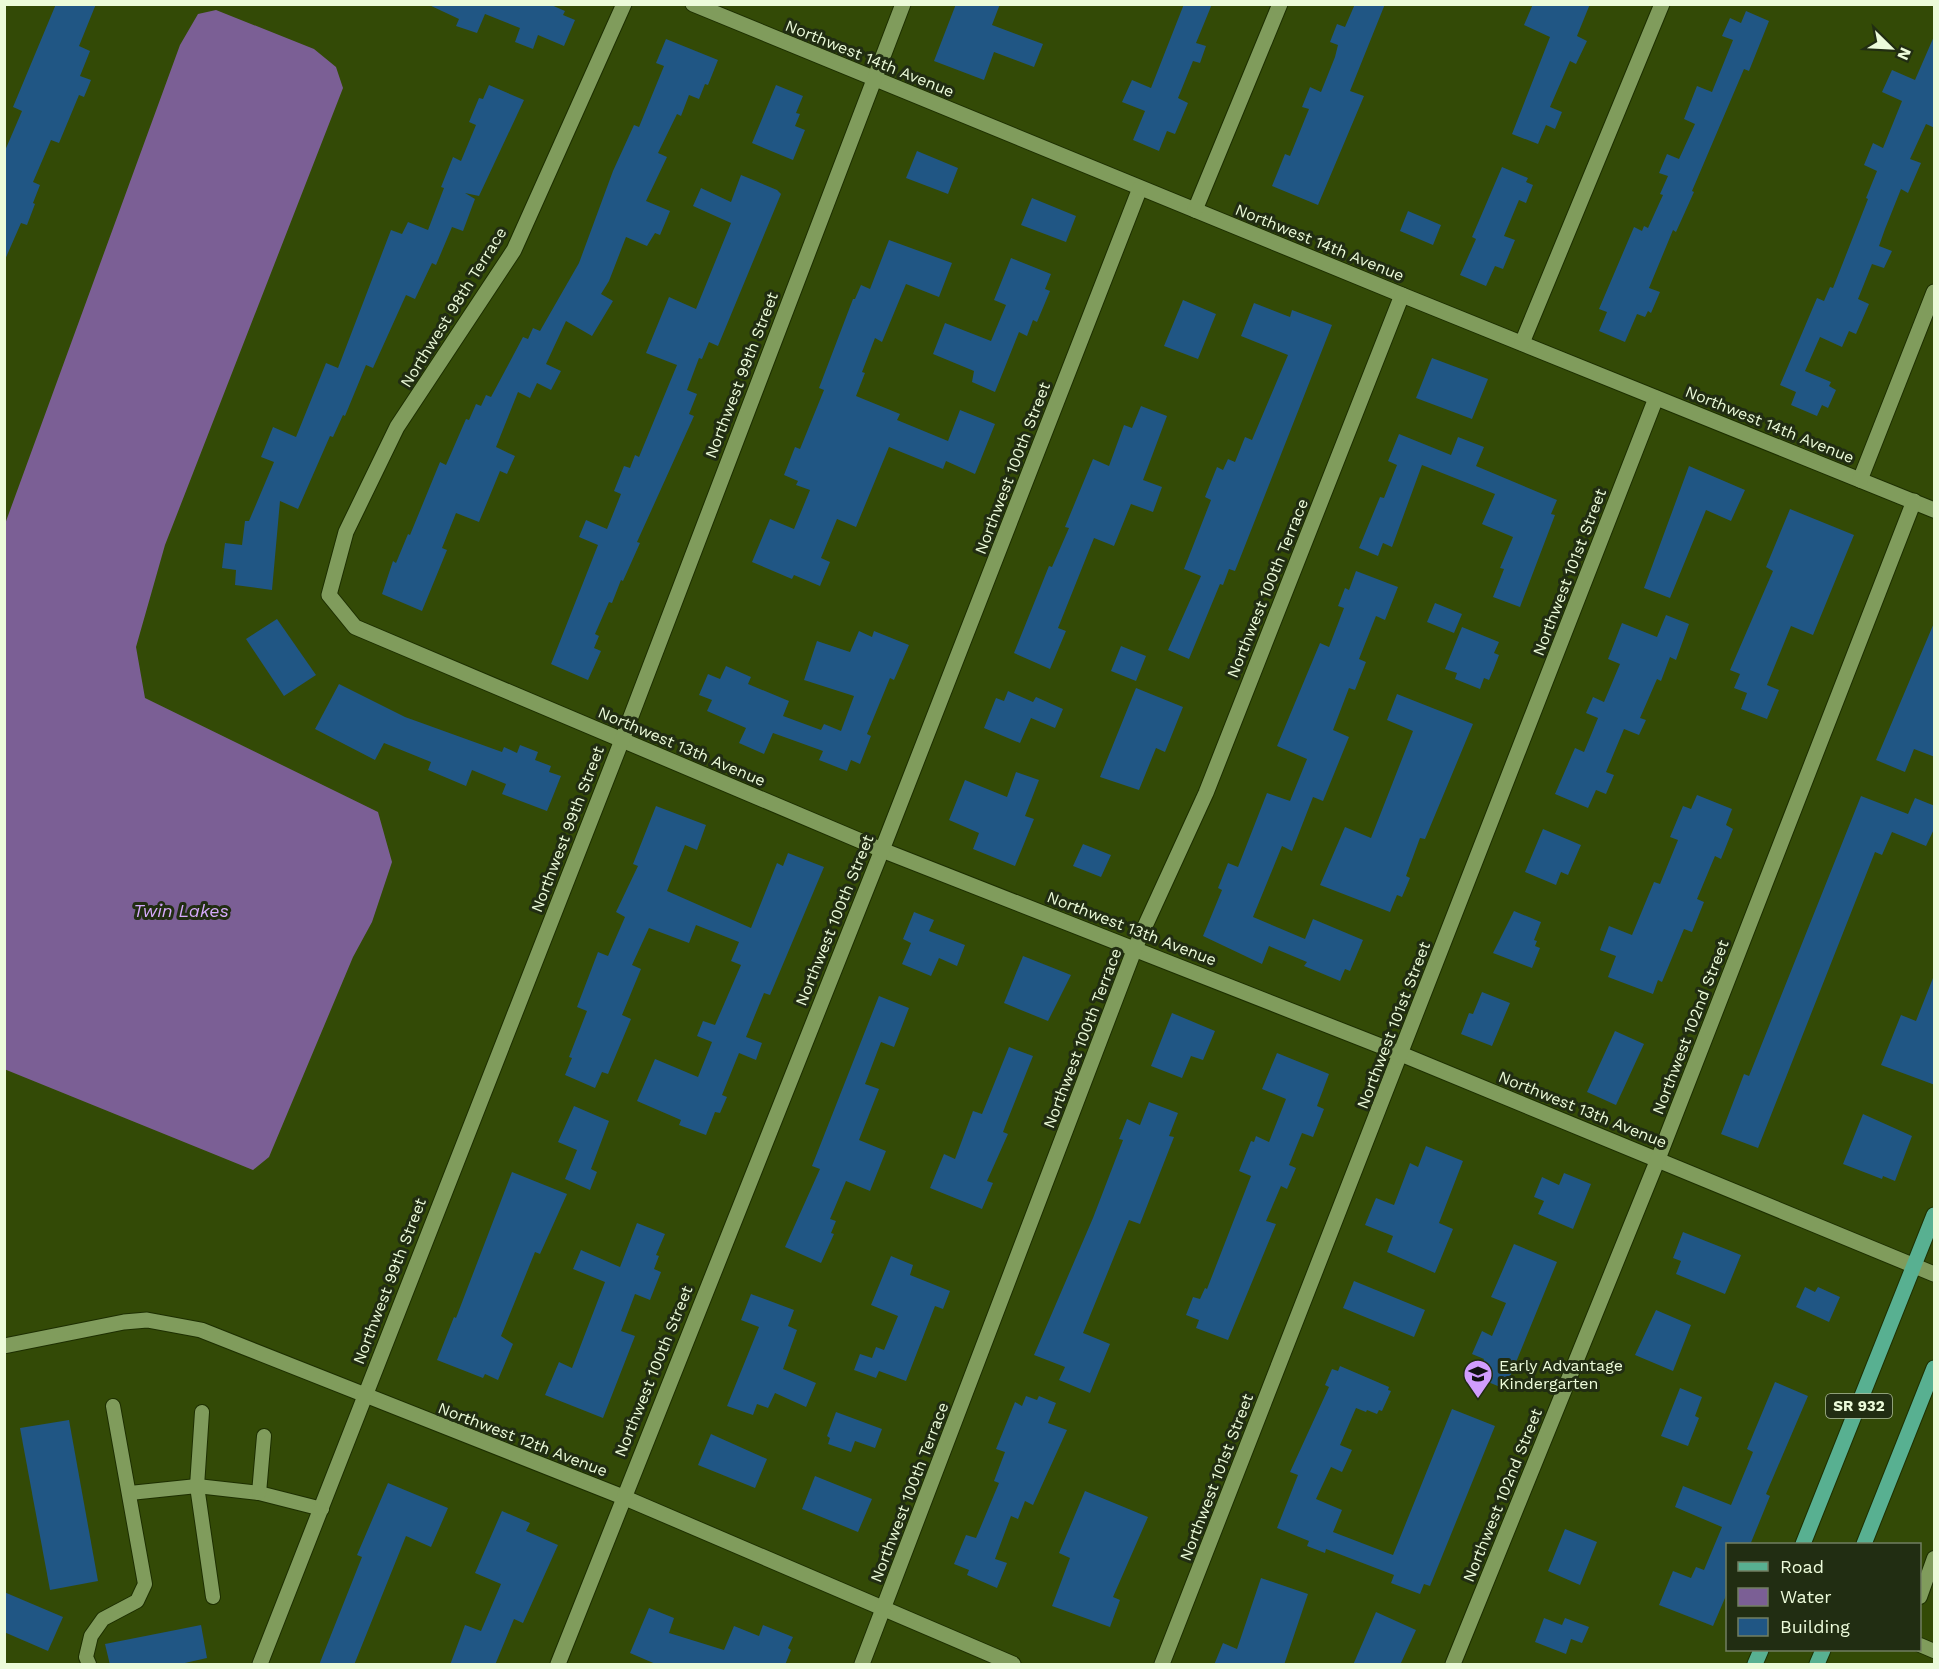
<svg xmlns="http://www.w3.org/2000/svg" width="1939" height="1669" font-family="'Work Sans',sans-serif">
  <rect width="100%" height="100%" fill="#334a06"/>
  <polygon fill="#7b5f95" points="216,10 314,49 336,67 343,88 165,545 136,647 145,698 378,812 392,862 372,922 353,957 269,1157 253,1170 4,1069 5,524 180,45 198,14"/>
  <g fill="#205684">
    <polygon points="56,4 96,4 79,46 90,51 80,76 91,80 84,97 79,95 59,143 51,140 33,182 40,185 33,203 35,204 27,225 21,223 4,262 4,153 22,111 13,107"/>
    <polygon points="427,4 549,4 565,11 563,15 575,20 564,46 538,35 533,49 515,42 520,28 485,14 477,33 456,26 459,19"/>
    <polygon points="956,4 1000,4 992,25 1043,44 1034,67 994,52 984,80 934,61"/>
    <polygon points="1184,4 1212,4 1196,43 1206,46 1200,63 1193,61 1178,98 1188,103 1175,134 1167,131 1159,151 1133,140 1145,111 1122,102 1132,80 1151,88"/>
    <polygon points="1355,4 1385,4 1350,91 1364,96 1318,205 1272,186 1285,154 1290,156 1309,109 1302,107 1310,87 1321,92 1335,57 1338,45 1330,42 1337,24 1345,27"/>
    <polygon points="1533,4 1590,4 1577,36 1587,41 1576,64 1570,61 1550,107 1562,112 1555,129 1546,125 1538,144 1512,134 1550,37 1524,25"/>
    <polygon points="1746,11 1769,21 1749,71 1744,69 1692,191 1694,192 1676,232 1673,230 1649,288 1660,292 1651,313 1648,311 1645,317 1637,314 1625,342 1599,331 1607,312 1599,309 1634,227 1642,231 1644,226 1648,228 1663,195 1660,194 1668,176 1659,173 1667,154 1679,159 1695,124 1684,119 1697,86 1712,92 1733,40 1722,36 1730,18 1741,23"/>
    <polygon points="1935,34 1935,128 1926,124 1910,159 1921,163 1908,193 1901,189 1885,229 1879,246 1892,251 1884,268 1872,264 1858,299 1869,304 1856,334 1849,331 1842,347 1820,337 1805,371 1831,382 1829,386 1836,390 1828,408 1822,405 1817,416 1791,405 1796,392 1780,385 1817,298 1824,301 1830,287 1833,288 1868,199 1866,198 1877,171 1864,165 1873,143 1883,148 1902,101 1882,92 1892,70 1915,80"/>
    <polygon points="666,39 718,60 708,85 705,84 699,99 689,95 681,116 677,114 658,153 667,157 646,201 670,211 660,235 655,233 647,246 626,237 609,281 601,294 613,301 592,336 566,321 546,364 561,371 551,390 537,383 530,398 518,392 496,447 515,456 507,474 500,471 479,522 456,513 442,548 447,550 422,611 382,594 393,561 396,563 408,534 410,535 440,462 446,465 466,419 469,420 476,404 481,406 486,395 491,397 523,337 528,339 533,328 540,331 579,263 613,171 634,125 639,127 664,66 656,63"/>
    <polygon points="489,85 524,100 479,196 465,193 475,199 463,231 452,227 436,265 432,263 415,299 406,295 373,368 366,365 345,416 343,415 333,437 330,436 298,509 280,501 272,590 235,585 236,570 222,568 225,543 242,545 245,521 249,521 274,462 261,457 273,427 296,437 326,363 338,368 391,230 402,234 408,222 428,230 444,188 441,187 453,157 461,161 476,125 469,122 479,98 483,99"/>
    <polygon points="776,85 803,96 796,113 800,114 795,126 805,130 793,160 752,143"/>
    <polygon points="917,151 958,168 948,194 906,178"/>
    <polygon points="1502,167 1528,178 1526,182 1533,185 1526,203 1519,200 1504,236 1515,240 1503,269 1495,266 1486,286 1460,275 1476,239 1472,237"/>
    <polygon points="741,175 777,190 781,194 718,346 709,342 702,359 699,358 687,390 697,394 689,414 694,416 637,542 640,543 623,581 621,580 612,603 609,602 595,634 599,636 594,648 601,651 588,680 551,664 598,545 579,537 586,520 607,529 621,494 614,491 624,466 630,468 635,455 639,457 677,365 646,353 669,297 696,309 731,223 693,206 701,188 731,202"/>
    <polygon points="1032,198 1076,216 1066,242 1021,225"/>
    <polygon points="1408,211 1441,225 1433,245 1400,231"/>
    <polygon points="889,240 952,263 939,297 906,284 882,342 875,338 862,372 865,373 856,396 900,414 897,420 948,441 960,410 995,424 975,474 946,461 943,469 889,447 856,527 837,519 821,558 830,562 820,586 794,575 792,579 752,562 770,519 794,529 810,490 796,485 798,481 784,475 795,447 800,449 824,390 819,388 853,299 855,299 861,285 870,289"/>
    <polygon points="1011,258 1051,274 1045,289 1050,291 1037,322 1033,320 1027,336 1019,332 995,392 972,382 974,371 933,354 945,323 991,341 1006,305 994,300"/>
    <polygon points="1183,300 1216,314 1198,359 1164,346"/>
    <polygon points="1254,303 1290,317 1292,310 1332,325 1235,571 1229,569 1223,585 1220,584 1189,659 1168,650 1201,576 1184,569 1211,500 1205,497 1217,467 1223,470 1228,459 1235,462 1245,437 1252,440 1288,355 1241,336"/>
    <polygon points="1432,358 1488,379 1472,419 1416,398"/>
    <polygon points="1141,406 1167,416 1143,480 1162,487 1153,512 1131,504 1114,546 1094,538 1058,628 1066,631 1050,669 1014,653 1049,566 1052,567 1069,528 1065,527 1093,459 1109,466 1124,425 1132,428"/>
    <polygon points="1399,434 1451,455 1458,437 1484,447 1476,466 1557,500 1551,514 1555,515 1520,607 1493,597 1504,569 1500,568 1513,537 1482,524 1495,494 1422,465 1392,547 1383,543 1378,556 1359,548 1380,497 1384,498 1397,465 1388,461"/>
    <polygon points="1689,466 1745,490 1731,521 1706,510 1670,598 1644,588"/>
    <polygon points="1790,509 1854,535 1813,635 1791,626 1767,685 1779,690 1767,719 1741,709 1747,693 1734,688 1740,674 1730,670 1773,571 1766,567"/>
    <polygon points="1356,571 1398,587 1385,620 1376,616 1359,659 1366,662 1355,690 1349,688 1333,730 1349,737 1323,801 1313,797 1292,851 1282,846 1253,917 1305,939 1313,919 1363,940 1350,971 1345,969 1340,981 1304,966 1307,962 1269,946 1262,964 1203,936 1222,890 1218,888 1228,863 1238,867 1267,793 1290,801 1307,759 1277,746 1320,643 1329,647 1344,608 1338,606 1345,588 1349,590"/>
    <polygon points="1435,603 1462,614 1454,633 1427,622"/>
    <polygon points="1666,615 1689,624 1676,660 1670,657 1661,681 1657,679 1640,718 1646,720 1639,735 1624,729 1606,772 1614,775 1606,794 1596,790 1588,808 1555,794 1575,748 1584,752 1598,718 1586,713 1593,697 1604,702 1620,664 1608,659 1622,623 1657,637"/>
    <polygon points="277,619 316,675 284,696 246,639"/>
    <polygon points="1934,623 1935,757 1914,749 1905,772 1876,760"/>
    <polygon points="1462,627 1499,642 1494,653 1499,655 1494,668 1489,680 1484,678 1480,689 1455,679 1457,673 1445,669"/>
    <polygon points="859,631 872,637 874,631 909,645 894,680 890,678 867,734 871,736 860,764 851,760 847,771 819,760 823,751 773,733 764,754 739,743 746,728 707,711 712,700 699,695 708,674 720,679 726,666 751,677 748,684 789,701 783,716 821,730 824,724 841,731 854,696 804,680 817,641 850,652"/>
    <polygon points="1121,646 1146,656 1136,681 1111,671"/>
    <polygon points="339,684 405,717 502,752 504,747 517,753 520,745 538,752 535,760 551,766 549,772 561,776 547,811 502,794 506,784 472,770 466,786 428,770 431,762 384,743 375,760 315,729"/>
    <polygon points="1136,688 1183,707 1165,752 1156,748 1139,790 1100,777"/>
    <polygon points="1008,691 1033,702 1036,697 1063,709 1055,728 1031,718 1020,743 984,728 996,698 1004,701"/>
    <polygon points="1397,694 1473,724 1425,839 1420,838 1406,876 1410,878 1402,897 1397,895 1390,912 1320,885 1345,827 1371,838 1413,731 1387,720"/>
    <polygon points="1016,772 1039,780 1025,816 1034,819 1015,866 973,849 979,833 949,820 965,780 1007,797"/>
    <polygon points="1697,795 1732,809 1726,825 1733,829 1721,859 1715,856 1697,899 1704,902 1692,932 1684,929 1662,982 1658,980 1653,994 1608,977 1616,956 1600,950 1609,926 1632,935 1654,882 1660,884 1678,840 1670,837 1683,806 1691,809"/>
    <polygon points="1861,796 1908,814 1915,798 1935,806 1935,827 1926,846 1892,832 1882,855 1875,852 1758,1148 1721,1134 1744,1074 1749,1076"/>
    <polygon points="656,806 706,825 697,850 685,845 667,891 751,928 777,863 783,866 788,853 824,867 770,995 764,993 746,1037 762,1043 756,1060 739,1053 722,1095 727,1097 720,1113 715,1112 706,1135 679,1125 681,1120 637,1101 655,1059 698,1077 712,1042 697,1036 703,1021 715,1025 741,965 731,961 739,942 696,925 689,943 649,928 632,965 641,969 622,1015 631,1019 608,1074 602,1072 595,1088 565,1075 572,1058 569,1057 587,1011 577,1007 598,952 608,956 625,917 616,912 638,866 633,864"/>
    <polygon points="1543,829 1581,845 1568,875 1561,872 1556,885 1525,872"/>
    <polygon points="1083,844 1111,855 1101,877 1073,866"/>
    <polygon points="1514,911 1541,922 1534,940 1537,941 1535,946 1540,948 1532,968 1493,953"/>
    <polygon points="914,912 934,920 929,931 965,945 957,966 939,958 931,976 902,964 911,943 903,939"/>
    <polygon points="1023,956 1071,975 1048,1021 1004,1003"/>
    <polygon points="1933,978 1935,978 1935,1085 1881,1065 1901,1015 1916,1021"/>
    <polygon points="1482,992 1510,1003 1492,1046 1461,1034 1469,1013 1473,1014"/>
    <polygon points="879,996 909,1008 894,1047 881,1042 865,1084 879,1089 859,1140 886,1151 870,1191 846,1181 830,1219 836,1221 831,1233 834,1234 821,1263 785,1247 820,1169 812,1166"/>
    <polygon points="1172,1013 1215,1031 1203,1060 1191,1056 1182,1078 1151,1066"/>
    <polygon points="1615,1031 1644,1044 1616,1105 1587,1092"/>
    <polygon points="1009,1047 1033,1056 1006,1124 1003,1132 1008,1134 987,1181 993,1183 982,1209 930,1188 944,1154 955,1159 973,1111 982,1114"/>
    <polygon points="1277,1053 1329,1074 1317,1106 1324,1109 1313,1137 1302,1133 1289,1165 1296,1168 1287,1189 1281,1186 1266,1221 1276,1224 1228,1340 1196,1328 1199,1320 1186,1315 1193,1297 1200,1299 1205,1288 1207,1289 1251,1176 1239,1171 1251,1141 1254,1142 1256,1136 1269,1142 1286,1099 1262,1089"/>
    <polygon points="1149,1102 1178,1113 1169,1136 1174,1137 1140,1224 1129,1220 1083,1333 1110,1344 1090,1393 1059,1380 1065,1367 1034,1355 1093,1218 1123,1140 1119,1139 1127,1119 1140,1125"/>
    <polygon points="574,1106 609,1121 591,1169 597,1172 590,1190 565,1179 577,1150 558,1142"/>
    <polygon points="1863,1114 1912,1136 1895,1181 1883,1176 1882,1179 1843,1164"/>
    <polygon points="1426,1146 1463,1161 1439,1223 1453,1229 1435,1273 1387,1252 1393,1236 1365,1225 1376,1198 1394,1205 1410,1163 1418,1167"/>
    <polygon points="512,1172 567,1194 540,1254 535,1252 501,1336 513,1344 498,1380 485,1374 483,1378 437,1360 454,1317 456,1318"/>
    <polygon points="1564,1173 1591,1184 1573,1229 1538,1214 1544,1201 1534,1197 1542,1177 1559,1185"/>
    <polygon points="637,1223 665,1234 656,1255 659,1256 654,1269 661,1272 650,1300 635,1294 621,1331 635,1336 603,1418 545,1395 559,1362 572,1368 605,1282 573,1269 581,1250 620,1267"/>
    <polygon points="1683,1232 1741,1255 1725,1294 1676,1274 1681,1261 1673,1258"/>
    <polygon points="1514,1244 1557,1262 1505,1389 1476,1377 1484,1359 1472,1354 1482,1331 1492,1336 1506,1303 1491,1297"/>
    <polygon points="891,1256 913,1265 910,1275 950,1291 943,1309 935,1306 906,1381 879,1371 876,1378 854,1370 860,1354 872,1358 876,1347 884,1350 898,1316 871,1305"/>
    <polygon points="1354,1281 1425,1310 1414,1337 1343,1308"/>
    <polygon points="1805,1287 1815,1292 1818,1287 1840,1297 1829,1322 1796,1307"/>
    <polygon points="751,1294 794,1310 788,1326 797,1330 783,1369 816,1383 806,1407 775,1393 768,1408 757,1404 753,1415 727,1406 759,1327 741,1320"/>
    <polygon points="1656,1310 1691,1325 1673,1371 1635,1355"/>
    <polygon points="1340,1366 1389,1387 1388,1390 1391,1391 1382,1411 1379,1410 1377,1414 1367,1410 1366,1412 1356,1408 1340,1445 1352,1450 1342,1472 1331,1467 1316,1499 1342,1510 1333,1532 1393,1555 1452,1409 1495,1426 1430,1586 1424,1584 1420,1594 1391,1583 1394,1575 1326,1549 1325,1553 1307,1546 1309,1541 1277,1528 1298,1475 1290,1472 1329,1387 1325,1385 1332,1369 1338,1371"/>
    <polygon points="1775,1382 1808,1396 1766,1494 1770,1496 1750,1545 1728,1545 1728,1591 1713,1626 1659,1605 1673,1571 1691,1578 1696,1567 1704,1570 1722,1527 1675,1507 1683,1486 1731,1505 1753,1452 1747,1449"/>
    <polygon points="1680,1388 1702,1397 1695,1416 1699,1418 1688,1446 1661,1436"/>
    <polygon points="1026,1396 1037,1400 1039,1396 1056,1403 1048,1423 1067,1430 1033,1505 1025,1501 1018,1519 1011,1516 995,1559 1007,1563 997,1588 967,1575 969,1570 954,1564 966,1535 976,1538 999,1483 994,1481 1005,1452 996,1449 1015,1402 1022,1406"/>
    <polygon points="836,1412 882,1429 875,1448 855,1441 851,1452 828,1444 830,1438 827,1436"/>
    <polygon points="69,1420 98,1581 50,1590 20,1428"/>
    <polygon points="711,1434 767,1459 755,1488 698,1465"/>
    <polygon points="815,1476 872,1499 858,1532 802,1509"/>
    <polygon points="388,1483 448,1508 431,1547 406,1536 354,1665 319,1665 362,1557 357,1555"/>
    <polygon points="1085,1491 1148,1517 1113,1597 1120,1600 1110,1627 1052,1606 1070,1558 1059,1553"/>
    <polygon points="502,1511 530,1523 526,1531 558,1545 523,1623 514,1619 495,1665 450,1665 465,1625 481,1631 501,1584 475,1573"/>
    <polygon points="1565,1529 1597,1542 1580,1585 1548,1571"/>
    <polygon points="1261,1578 1308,1594 1284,1665 1214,1665 1223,1643 1237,1649"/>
    <polygon points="4,1592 63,1617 48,1651 4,1632"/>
    <polygon points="649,1608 674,1618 669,1633 724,1650 734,1626 759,1636 763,1625 793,1637 788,1648 791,1650 785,1665 658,1665 630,1653"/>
    <polygon points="1376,1612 1416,1630 1400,1665 1353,1665"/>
    <polygon points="1544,1618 1562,1625 1565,1618 1589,1627 1582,1643 1571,1639 1566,1654 1535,1642"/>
    <polygon points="201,1625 207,1658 176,1665 110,1665 105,1644"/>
  </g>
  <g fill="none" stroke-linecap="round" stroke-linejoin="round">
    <g stroke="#1d2f00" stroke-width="16">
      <g id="service">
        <polyline points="202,1412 197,1486 213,1597"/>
        <polyline points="130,1493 197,1486 259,1493 322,1509"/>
        <polyline points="259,1493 264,1436"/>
        <polyline points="1920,1597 1934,1558"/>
        <polyline points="1920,1645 1934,1651"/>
        <polyline points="89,1664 86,1657 91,1636 103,1619 137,1601 145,1584 113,1406"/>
      </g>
    </g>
    <g stroke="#1d2f00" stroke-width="17">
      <g id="minor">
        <polyline points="624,4 514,250 397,427 346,532 329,595 355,627 882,850 1401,1054 1934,1274"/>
        <polyline points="693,4 1402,295 1934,510"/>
        <polyline points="1195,210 1280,4"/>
        <polyline points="1522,343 1662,4"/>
        <polyline points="1860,480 1934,292"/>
        <polyline points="4,1346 124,1322 147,1320 201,1330 623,1497 1013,1664"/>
        <polyline points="260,1664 622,740 903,4"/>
        <polyline points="558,1664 882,850 1140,188"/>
        <polyline points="862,1664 1135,948 1206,793 1402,295"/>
        <polyline points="1162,1664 1656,398"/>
        <polyline points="1453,1664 1658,1159 1914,501"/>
      </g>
    </g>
    <g stroke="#1d2f00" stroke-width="17">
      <g id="primary">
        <polyline points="1803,1544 1934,1215"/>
        <polyline points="1864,1544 1934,1368"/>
        <polyline points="1755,1664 1761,1650"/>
        <polyline points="1817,1664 1823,1650"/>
      </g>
    </g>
    <use href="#service" stroke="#809c5c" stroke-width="14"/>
    <use href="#minor" stroke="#809c5c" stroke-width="15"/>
    <use href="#primary" stroke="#58b091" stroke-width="15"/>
  </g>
  <defs>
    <g id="school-pin" transform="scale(1.5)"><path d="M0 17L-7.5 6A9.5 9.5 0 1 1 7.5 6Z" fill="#d19dfe" stroke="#212d12"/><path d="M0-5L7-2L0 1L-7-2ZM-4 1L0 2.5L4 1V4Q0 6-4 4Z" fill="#111"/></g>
  </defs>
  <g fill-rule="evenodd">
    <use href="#school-pin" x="1478" y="1374"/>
  </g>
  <g text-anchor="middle" stroke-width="6" stroke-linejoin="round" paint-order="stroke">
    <rect fill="#212d12" stroke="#afbd9e" stroke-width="1.5" x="1826" y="1394" width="66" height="24" rx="4.5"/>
    <g font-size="15" font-weight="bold" fill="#ecfbda">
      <text x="1859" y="1411">SR 932</text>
    </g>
    <g font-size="16" fill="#ecfbda" stroke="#212d12">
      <text transform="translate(870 58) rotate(22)" y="6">Northwest 14th Avenue</text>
      <text transform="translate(1320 242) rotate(22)" y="6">Northwest 14th Avenue</text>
      <text transform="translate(453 307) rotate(-58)" y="6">Northwest 98th Terrace</text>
      <text transform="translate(741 375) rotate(-69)" y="6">Northwest 99th Street</text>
      <text transform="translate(1770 424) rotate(22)" y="6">Northwest 14th Avenue</text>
      <text transform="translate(1012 468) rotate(-69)" y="6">Northwest 100th Street</text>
      <text transform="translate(1569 572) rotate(-69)" y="6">Northwest 101st Street</text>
      <text transform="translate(1267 588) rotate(-68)" y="6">Northwest 100th Terrace</text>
      <text transform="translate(682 746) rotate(23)" y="6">Northwest 13th Avenue</text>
      <text transform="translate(567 829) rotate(-69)" y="6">Northwest 99th Street</text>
      <text transform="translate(834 920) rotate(-68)" y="6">Northwest 100th Street</text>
      <text transform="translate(1132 928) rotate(21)" y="6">Northwest 13th Avenue</text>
      <text transform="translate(1393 1025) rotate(-69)" y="6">Northwest 101st Street</text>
      <text transform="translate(1690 1027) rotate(-69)" y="6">Northwest 102nd Street</text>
      <text transform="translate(1082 1038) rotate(-69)" y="6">Northwest 100th Terrace</text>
      <text transform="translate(1583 1109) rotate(22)" y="6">Northwest 13th Avenue</text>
      <text transform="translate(389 1281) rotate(-69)" y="6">Northwest 99th Street</text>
      <text transform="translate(653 1371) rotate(-68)" y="6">Northwest 100th Street</text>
      <text transform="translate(523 1439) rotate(21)" y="6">Northwest 12th Avenue</text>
      <text transform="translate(1216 1477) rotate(-69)" y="6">Northwest 101st Street</text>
      <text transform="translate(909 1492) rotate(-69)" y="6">Northwest 100th Terrace</text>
      <text transform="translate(1502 1495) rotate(-68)" y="6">Northwest 102nd Street</text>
    </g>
    <g font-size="16" fill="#ecfbda" stroke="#212d12" text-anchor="start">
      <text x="1499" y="1371">Early Advantage<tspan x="1499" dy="18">Kindergarten</tspan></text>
    </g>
    <g font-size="18" font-style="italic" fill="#d6abfc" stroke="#212d12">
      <text x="181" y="917">Twin Lakes</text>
    </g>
  </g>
  <rect width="1939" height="1669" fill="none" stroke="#ecfbda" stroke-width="12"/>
  <rect x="1726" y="1543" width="195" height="108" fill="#212d12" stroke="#727f62" stroke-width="1.5"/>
  <rect x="1738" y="1562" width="30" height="9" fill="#58b091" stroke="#727f62" stroke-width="1.5"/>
  <text x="1780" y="1573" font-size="18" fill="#ecfbda">Road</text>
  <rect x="1738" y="1588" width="30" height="18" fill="#7b5f95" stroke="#727f62" stroke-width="1.5"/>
  <text x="1780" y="1603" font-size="18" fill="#ecfbda">Water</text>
  <rect x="1738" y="1618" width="30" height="18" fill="#205684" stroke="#727f62" stroke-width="1.5"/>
  <text x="1780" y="1633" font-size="18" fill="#ecfbda">Building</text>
  <g transform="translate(1891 48) rotate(114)" stroke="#212d12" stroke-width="4.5" paint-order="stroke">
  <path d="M0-4.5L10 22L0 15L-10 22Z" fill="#ecfbda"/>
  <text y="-9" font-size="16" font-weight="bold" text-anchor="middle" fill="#ecfbda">N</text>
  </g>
</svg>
